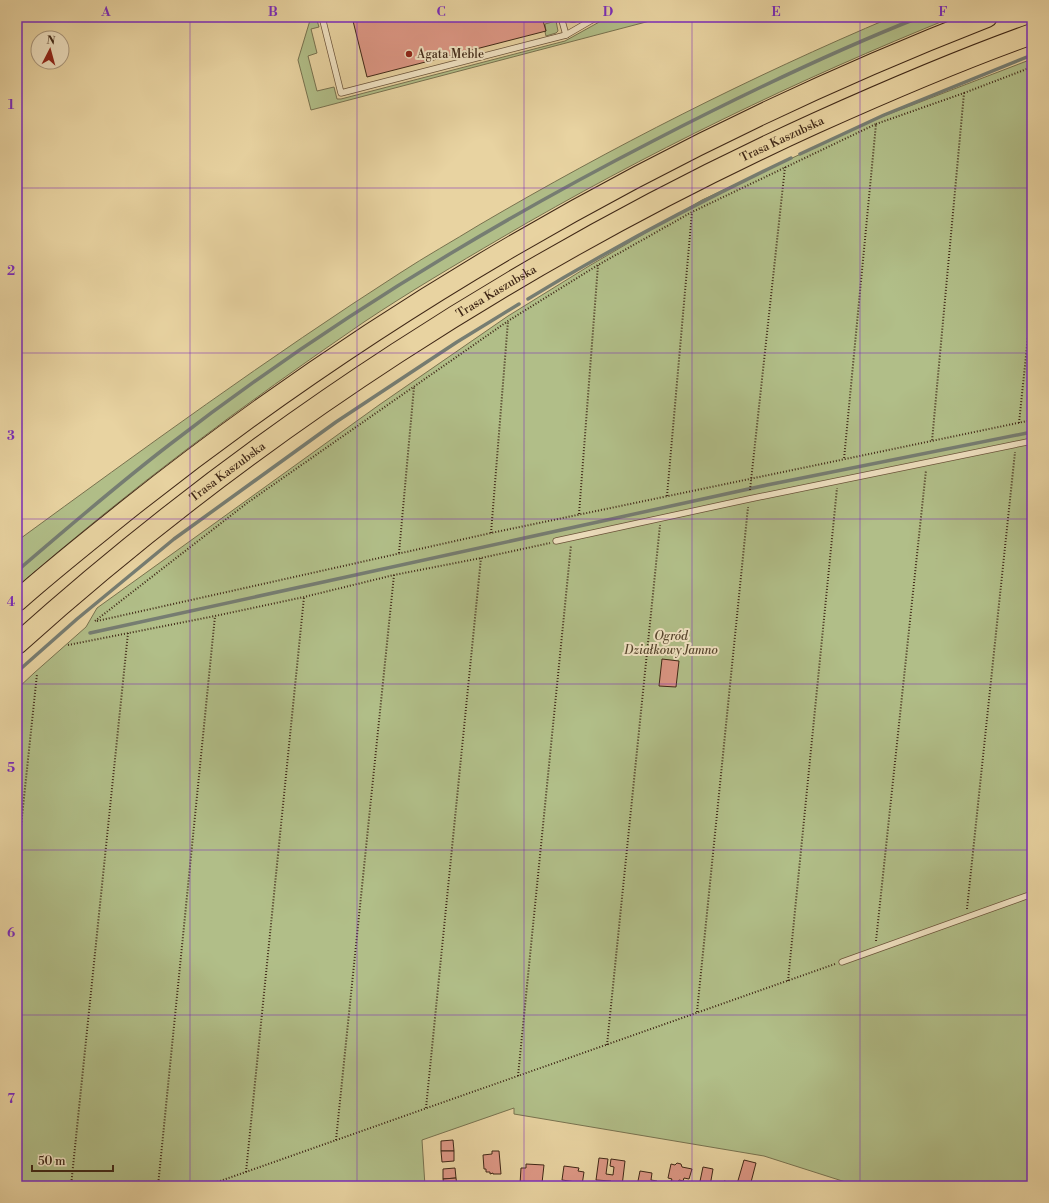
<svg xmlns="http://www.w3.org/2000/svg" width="1049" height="1203" font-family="'Libre Bodoni',serif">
  <rect width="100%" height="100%" fill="#e8d3a1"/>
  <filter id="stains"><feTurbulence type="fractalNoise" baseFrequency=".005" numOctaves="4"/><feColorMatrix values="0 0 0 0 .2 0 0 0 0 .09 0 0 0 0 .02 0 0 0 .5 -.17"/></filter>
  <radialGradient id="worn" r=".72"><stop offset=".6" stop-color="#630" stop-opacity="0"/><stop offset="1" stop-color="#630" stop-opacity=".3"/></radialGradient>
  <g fill="#b1be88" stroke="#78724f">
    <polygon points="311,17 316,17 319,27 311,29 317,53 308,56 317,91 334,87 337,99 341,99 565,41 601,21 611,17 665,17 311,110 298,60"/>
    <path d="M566,17H581C579,22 573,24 568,21Z"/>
    <path d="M892,17H953C797,80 646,153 501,238C455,265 409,292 364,322C244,404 127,491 17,587V541C143,449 269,357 400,273C426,256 453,241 479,225C612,147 750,77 892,17Z"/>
    <polygon points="556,21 558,31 556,33 546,36 545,32 546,31 545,24"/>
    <polygon points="1032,59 1032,1186 858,1186 764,1156 514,1114 514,1108 422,1140 425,1186 17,1186 17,689 34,673 86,627 97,608 379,405 508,316 589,266 702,200 876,119"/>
  </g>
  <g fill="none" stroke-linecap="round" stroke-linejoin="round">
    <g stroke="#767d72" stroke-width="3.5">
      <polyline points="800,154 884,115 1032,55"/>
      <path d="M528,299C613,247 701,201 791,158"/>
      <path d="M17,571C67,528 117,485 169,445C320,328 484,228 653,141C740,96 829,53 920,17"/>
      <polyline points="90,633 767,485 1032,432"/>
      <polyline points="17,672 77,619 174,539 336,422 457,342 519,304"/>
    </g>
  </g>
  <g fill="#dd9785" stroke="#3f2716">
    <polygon points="352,17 542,17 546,31 367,77"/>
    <polygon points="662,659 679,661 676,687 659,686"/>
    <polygon points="453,1140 454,1151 441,1151 441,1141"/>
    <polygon points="441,1151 454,1151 454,1161 442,1162"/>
    <polygon points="492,1151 499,1151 501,1174 493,1174 493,1173 490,1174 490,1172 486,1172 486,1169 484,1169 483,1155 492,1154"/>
    <polygon points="599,1158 608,1159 606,1174 613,1175 614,1167 610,1166 611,1159 625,1161 622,1186 610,1186 611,1181 596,1180"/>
    <polygon points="744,1160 756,1163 750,1186 723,1186 724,1181 737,1184"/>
    <polygon points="677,1163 681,1164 682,1167 692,1169 689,1179 684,1178 683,1181 679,1180 678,1182 671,1181 672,1179 668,1178 671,1164 675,1165"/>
    <polygon points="526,1164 544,1165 542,1183 535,1183 535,1185 520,1184 521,1168 526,1168"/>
    <polygon points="564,1166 579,1168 578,1171 584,1172 582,1185 575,1184 576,1182 562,1180"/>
    <polygon points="703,1167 713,1169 710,1186 699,1186"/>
    <polygon points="455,1168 456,1178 443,1179 443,1169"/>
    <polygon points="640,1171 652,1173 651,1180 657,1181 656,1186 637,1186"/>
    <polygon points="456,1178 457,1186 444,1186 443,1179"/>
  </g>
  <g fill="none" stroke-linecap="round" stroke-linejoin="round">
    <g stroke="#695239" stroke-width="7">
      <g id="service">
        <polyline points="322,17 341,93 566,35"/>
        <polyline points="561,17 566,35 597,17"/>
        <polyline points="556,541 749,499 1032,441"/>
        <polyline points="842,962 1032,894"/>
      </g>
    </g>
    <g stroke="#3f2716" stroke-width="22">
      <g id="motorway">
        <path d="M17,601C53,569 90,540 127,510C387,303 677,138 987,17"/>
        <path id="s1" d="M17,644C254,431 526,255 816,123C887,91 959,60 1032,34"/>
      </g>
    </g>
    <g stroke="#3f2716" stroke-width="2" stroke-dasharray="1 2" stroke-linecap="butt">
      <polyline points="964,93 1032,67"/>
      <polyline points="876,124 964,93 932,441"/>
      <polyline points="1019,423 1032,298"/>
      <polyline points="750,490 785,167"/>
      <polyline points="667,496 692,212"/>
      <polyline points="579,514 598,265"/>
      <polyline points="491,533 508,321"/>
      <polyline points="399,553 414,387"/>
      <polyline points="95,621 247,503 508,321 598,265 692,212 876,124 844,459"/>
      <polyline points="97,621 491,533 1032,420"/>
      <polyline points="68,645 215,616 304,597 394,575 481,558 550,543"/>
      <polyline points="17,864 37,674"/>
      <polyline points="967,909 1015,452"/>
      <polyline points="876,941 926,470"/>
      <polyline points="788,981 837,488"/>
      <polyline points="697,1012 748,507"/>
      <polyline points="607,1045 660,525"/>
      <polyline points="518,1076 571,545"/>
      <polyline points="426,1108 481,558"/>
      <polyline points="336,1140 394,575"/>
      <polyline points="246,1172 304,597"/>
      <polyline points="71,1186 128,633"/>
      <polyline points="158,1186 215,616"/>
      <polyline points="206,1186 835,964"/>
    </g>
    <use href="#service" stroke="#f0e2c2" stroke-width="5.5"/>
    <use href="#motorway" stroke="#e8d3a1" stroke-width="20"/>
  </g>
  <path fill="none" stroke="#7b2cbf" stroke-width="1" stroke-opacity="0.55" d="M190,17V1186M357,17V1186M524,17V1186M692,17V1186M860,17V1186M17,188H1032M17,353H1032M17,519H1032M17,684H1032M17,850H1032M17,1015H1032"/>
  <circle fill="#8f2418" stroke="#f0e2c2" stroke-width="1.5" cx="409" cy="54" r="4"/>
  <g text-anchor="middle" stroke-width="4" stroke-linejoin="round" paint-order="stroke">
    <g font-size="12" fill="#3f2716" stroke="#f0e2c2" text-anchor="start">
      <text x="417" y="58">Agata Meble</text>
    </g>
    <g font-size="12" fill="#3f2716" stroke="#f0e2c2">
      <text dy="4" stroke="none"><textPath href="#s1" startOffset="920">Trasa Kaszubska</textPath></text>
      <text dy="4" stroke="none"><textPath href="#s1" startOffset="596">Trasa Kaszubska</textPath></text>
      <text dy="4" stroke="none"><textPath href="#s1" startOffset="272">Trasa Kaszubska</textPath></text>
    </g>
    <g font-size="12" font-style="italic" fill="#56452d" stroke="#f0e2c2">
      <text x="671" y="640">Ogród<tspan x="671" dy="14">Działkowy Jamno</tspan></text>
    </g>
  </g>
  <rect width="1049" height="1203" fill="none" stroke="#e8d3a1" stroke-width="44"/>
  <g transform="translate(50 50) rotate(6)"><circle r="19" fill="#f0e2c2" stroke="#a9977d"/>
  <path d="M0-3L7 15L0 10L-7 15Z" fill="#8f2418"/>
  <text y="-6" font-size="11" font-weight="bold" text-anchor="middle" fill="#3f2716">N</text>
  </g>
  <path d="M32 1165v6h81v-6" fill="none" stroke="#3f2716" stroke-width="2"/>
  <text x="38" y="1165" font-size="12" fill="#3f2716" stroke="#f0e2c2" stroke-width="3" paint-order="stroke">50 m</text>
  <rect x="22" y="22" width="1005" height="1159" fill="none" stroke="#7b2cbf" stroke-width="1.5"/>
  <g font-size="13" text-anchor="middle" font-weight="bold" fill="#7b2cbf">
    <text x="106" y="16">A</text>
    <text x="273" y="16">B</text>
    <text x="441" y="16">C</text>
    <text x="608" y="16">D</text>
    <text x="776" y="16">E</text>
    <text x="943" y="16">F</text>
    <text x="11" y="109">1</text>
    <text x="11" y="275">2</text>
    <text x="11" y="440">3</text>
    <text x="11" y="606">4</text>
    <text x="11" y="772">5</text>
    <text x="11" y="937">6</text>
    <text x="11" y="1103">7</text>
  </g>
  <rect width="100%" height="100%" filter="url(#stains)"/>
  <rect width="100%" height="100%" fill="url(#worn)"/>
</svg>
